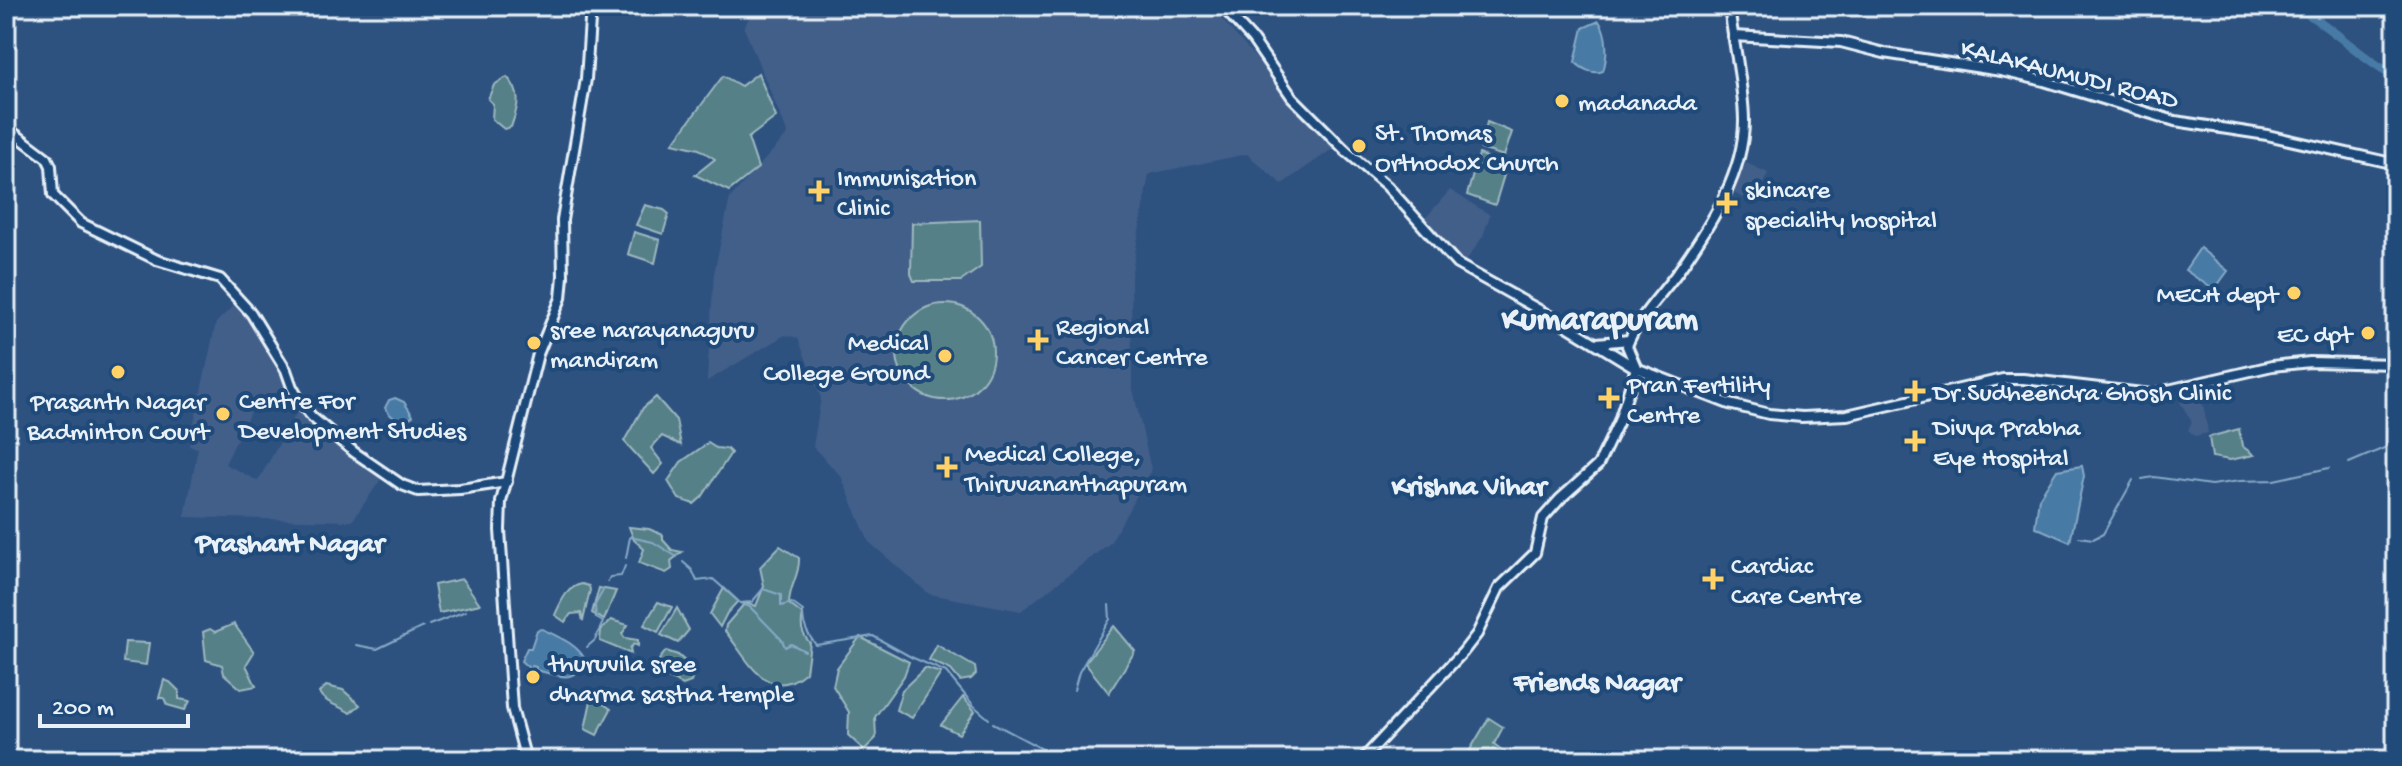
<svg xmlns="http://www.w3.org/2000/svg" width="2402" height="766" font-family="'Gochi Hand',sans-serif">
  <rect width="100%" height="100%" fill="#2e5280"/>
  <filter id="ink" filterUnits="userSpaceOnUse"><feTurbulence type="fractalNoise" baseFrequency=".0125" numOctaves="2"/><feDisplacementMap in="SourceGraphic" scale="16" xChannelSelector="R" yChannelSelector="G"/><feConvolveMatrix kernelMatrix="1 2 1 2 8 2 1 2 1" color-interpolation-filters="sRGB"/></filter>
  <g filter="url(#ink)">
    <g fill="#435f8a">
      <polygon points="755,6 1210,6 1334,148 1282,184 1247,154 1149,174 1131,277 1132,385 1151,470 1110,543 1021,611 929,594 869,542 841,476 813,447 821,398 798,338 785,335 707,381 714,274 730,198 788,134 744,28"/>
      <polygon points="1746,163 1768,173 1754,203 1734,193"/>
      <polygon points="1450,190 1490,215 1483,236 1464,264 1423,221"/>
      <polygon points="237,302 266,347 292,394 288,397 279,390 270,400 259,394 225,464 258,481 301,405 383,476 352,521 185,517 198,448 189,446 216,323"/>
      <polygon points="2201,392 2208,433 2195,436 2188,430 2192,422 2180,402"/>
    </g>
    <g fill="#558087" stroke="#9eb8c0" stroke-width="2">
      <polygon points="758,73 776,117 748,138 758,168 729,191 695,175 715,159 699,149 673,143 723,76 741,86"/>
      <path d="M507,77C523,94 518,107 511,127L504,129L492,119L493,104L488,99L494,85Z"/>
      <polygon points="1487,122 1512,132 1504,156 1481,149"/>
      <polygon points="1479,154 1507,165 1495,205 1467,195"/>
      <polygon points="645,205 664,210 669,214 663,234 636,225"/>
      <polygon points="980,220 981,267 961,281 914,281 911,274 912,223"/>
      <polygon points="634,232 660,240 655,263 628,254"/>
      <circle cx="945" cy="352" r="48"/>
      <polygon points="656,397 676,420 681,445 662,436 651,448 663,464 654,474 624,441 643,408"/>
      <polygon points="2239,429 2242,446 2254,455 2230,460 2212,457 2209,437"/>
      <polygon points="708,443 716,448 727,449 731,453 702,497 694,504 679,499 668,481 681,462"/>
      <polygon points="629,527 649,529 663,535 663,540 672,550 682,552 671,561 672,569 666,573 639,563 644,549 634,540"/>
      <path d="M780,546L799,558C800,576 789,585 789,604L803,615C800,627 802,634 810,643L806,672C766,706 747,657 725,631L726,625L745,603L756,606L764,586L760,567Z"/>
      <polygon points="462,579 480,604 439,613 434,585"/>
      <path d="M582,584L589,586L590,590L583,621L581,613L571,614L565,622L555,615C561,602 566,587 582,584Z"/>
      <polygon points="599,588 616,591 604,620 592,613"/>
      <polygon points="724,588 738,601 727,613 720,627 710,614"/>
      <polygon points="658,602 672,607 658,632 644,625"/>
      <polygon points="677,608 689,630 678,643 661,635"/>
      <polygon points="611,620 628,625 622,634 625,638 638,640 638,646 634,644 630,648 631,654 600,641 601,630"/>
      <polygon points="234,624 254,652 246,665 256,686 241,689 224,674 222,665 206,660 203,632 210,629 215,632"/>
      <polygon points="1114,626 1135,651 1109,693 1085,663"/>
      <polygon points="860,637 909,662 904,676 875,717 876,738 864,750 848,735 849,712 833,686 837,668"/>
      <polygon points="125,642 149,643 146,665 123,662"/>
      <polygon points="937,645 975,667 976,674 971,679 960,681 951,670 929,660"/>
      <polygon points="666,651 678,655 695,670 691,682 683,685 668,678 669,667 661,665 659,660"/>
      <polygon points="925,668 941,673 912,718 896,710 902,690"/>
      <polygon points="164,680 170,682 179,691 179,699 190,701 185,710 167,705 164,698 159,698"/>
      <path d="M326,686L343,690L360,705L350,713C340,706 325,703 319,693Z"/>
      <polygon points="592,696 611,709 597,735 585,729"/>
      <polygon points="963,697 975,711 959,734 941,725"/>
      <polygon points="1489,718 1503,727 1494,744 1515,760 1464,760"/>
    </g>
    <g fill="#477aa4" stroke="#87aac6" stroke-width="2">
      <path d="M1599,21C1608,34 1608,56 1603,71C1593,75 1582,69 1575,62L1583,28Z"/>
      <polygon points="2200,248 2228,271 2214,290 2185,270"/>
      <path d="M395,398L404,402L413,416C401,424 393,420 385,408L389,400Z"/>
      <polygon points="2082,466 2084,476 2070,542 2035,527 2039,498 2057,470"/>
      <path d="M542,629C557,636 580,645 586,662C574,684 559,676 536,670V667L532,666L530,669L521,661L527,648H531L537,630Z"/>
    </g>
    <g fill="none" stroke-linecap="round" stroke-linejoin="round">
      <g stroke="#87aac6" stroke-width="2">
        <polyline points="2349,463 2396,443"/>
        <polyline points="2142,479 2154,477 2211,485 2240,481 2274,480 2329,468"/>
        <polyline points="2079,537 2093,539 2103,534 2133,480"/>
        <polyline points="626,558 630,537 653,542 677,557"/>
        <path d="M683,562L692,570L697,581L713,579L740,603L752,602L763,589L781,595V606L792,603L803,611C802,625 808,635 816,645L873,636L911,657L946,672L974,706L989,719"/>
        <polyline points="608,581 610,577 621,576 625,566"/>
        <polyline points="740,603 750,607 782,640 785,647 791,644 805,651"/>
        <polyline points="429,625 466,611"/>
        <polyline points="356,645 377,649 423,627"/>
        <polyline points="587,647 595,640 603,622 596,618 595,605 604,589"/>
        <polyline points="1074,690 1079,672 1110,619 1109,605"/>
        <polyline points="993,723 1063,760"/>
      </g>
      <path stroke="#477aa4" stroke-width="9" d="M2296,6C2332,27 2360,57 2396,77"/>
      <g stroke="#e8f1f8" stroke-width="14">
        <g id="secondary">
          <polyline points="1222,6 1252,39 1292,97 1346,151 1387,186 1457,264 1559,321 1636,368 1729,404 1769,414 1802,417 1847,415 2003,379 2023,379 2151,394 2272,366 2310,362 2396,364"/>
          <polyline points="1733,36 1841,42 1884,53 2001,71 2044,81 2175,121 2267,135 2396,164"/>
          <polyline points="6,127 47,158 51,166 53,195 81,223 157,260 220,279 251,313 286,370 292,387 302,405 312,417 354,452 402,485 418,491 460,489 507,482"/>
          <polyline points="1597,343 1629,340"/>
          <path d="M1636,367L1627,346C1639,314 1664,293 1682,266C1711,224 1744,173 1744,121C1744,87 1733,42 1729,6"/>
          <polyline points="526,760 512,708 500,530 501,502 538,354 561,298 563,276 562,220 586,79 591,6"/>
          <polyline points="1362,760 1463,652 1477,634 1499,588 1535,553 1543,518 1560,499 1598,465 1619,421 1636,368"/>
        </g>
      </g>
      <use href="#secondary" stroke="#1f4a7a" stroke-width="8"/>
    </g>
  </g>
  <g fill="#ffd166" stroke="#1f4a7a" stroke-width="3">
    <circle cx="1562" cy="101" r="8"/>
    <circle cx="1359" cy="146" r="8"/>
    <path d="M815 179h8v8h8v8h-8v8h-8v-8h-8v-8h8z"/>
    <path d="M1723 191h8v8h8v8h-8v8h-8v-8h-8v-8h8z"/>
    <circle cx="2294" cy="293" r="8"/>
    <circle cx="2368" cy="333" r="8"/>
    <path d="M1034 328h8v8h8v8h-8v8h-8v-8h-8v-8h8z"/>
    <circle cx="534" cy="343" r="8"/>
    <circle cx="945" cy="356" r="8"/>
    <circle cx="118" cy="372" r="8"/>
    <path d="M1911 379h8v8h8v8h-8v8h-8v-8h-8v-8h8z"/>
    <path d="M1605 386h8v8h8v8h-8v8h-8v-8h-8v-8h8z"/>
    <circle cx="223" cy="414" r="8"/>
    <path d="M1911 429h8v8h8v8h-8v8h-8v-8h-8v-8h8z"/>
    <path d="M943 455h8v8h8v8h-8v8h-8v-8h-8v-8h8z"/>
    <path d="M1709 567h8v8h8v8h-8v8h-8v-8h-8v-8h8z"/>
    <circle cx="533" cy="677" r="8"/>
  </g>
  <g text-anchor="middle" stroke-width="8" stroke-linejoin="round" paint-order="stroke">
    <g font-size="26" fill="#e8f1f8" stroke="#1f4a7a">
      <text transform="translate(2070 72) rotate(14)" y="9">KALAKAUMUDI ROAD</text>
    </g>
    <g font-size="26" fill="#e8f1f8" stroke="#1f4a7a" text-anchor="start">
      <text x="1578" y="110">madanada</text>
      <text x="1375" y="140">St. Thomas<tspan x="1375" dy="30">Orthodox Church</tspan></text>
      <text x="837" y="185">Immunisation<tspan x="837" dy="30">Clinic</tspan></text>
      <text x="1745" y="197">skincare<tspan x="1745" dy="30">speciality hospital</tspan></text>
      <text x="2278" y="302" text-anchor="end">MECH dept</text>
      <text x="1056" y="334">Regional<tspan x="1056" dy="30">Cancer Centre</tspan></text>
      <text x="550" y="337">sree narayanaguru<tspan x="550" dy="30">mandiram</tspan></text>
      <text x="2352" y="342" text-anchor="end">EC dpt</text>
      <text x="929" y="350" text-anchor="end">Medical<tspan x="929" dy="30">College Ground</tspan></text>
      <text x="1627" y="392">Pran Fertility<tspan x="1627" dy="30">Centre</tspan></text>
      <text x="1933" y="400">Dr.Sudheendra Ghosh Clinic</text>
      <text x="239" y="408">Centre For<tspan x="239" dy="30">Development Studies</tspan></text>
      <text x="118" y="409" text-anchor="middle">Prasanth Nagar<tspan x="118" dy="30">Badminton Court</tspan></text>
      <text x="1933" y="435">Divya Prabha<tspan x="1933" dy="30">Eye Hospital</tspan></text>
      <text x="965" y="461">Medical College,<tspan x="965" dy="30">Thiruvananthapuram</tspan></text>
      <text x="1731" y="573">Cardiac<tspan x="1731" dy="30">Care Centre</tspan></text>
      <text x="549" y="671">thuruvila sree<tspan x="549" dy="30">dharma sastha temple</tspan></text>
    </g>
    <g font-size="28" font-weight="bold" fill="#e8f1f8" stroke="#1f4a7a">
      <text x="1469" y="494">Krishna Vihar</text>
      <text x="290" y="551">Prashant Nagar</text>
      <text x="1597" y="690">Friends Nagar</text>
    </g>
    <g font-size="34" font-weight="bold" fill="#e8f1f8" stroke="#1f4a7a">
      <text x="1600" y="328">Kumarapuram</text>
    </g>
  </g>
  <rect width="2402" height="766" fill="none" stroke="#1f4a7a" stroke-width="32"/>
  <rect x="16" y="16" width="2370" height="734" fill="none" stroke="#e8f1f8" stroke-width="3" filter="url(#ink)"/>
  <path d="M40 714v12h148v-12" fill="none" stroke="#e8f1f8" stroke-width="4"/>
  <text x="52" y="714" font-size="24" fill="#e8f1f8" stroke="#1f4a7a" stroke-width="6" paint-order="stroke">200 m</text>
</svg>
